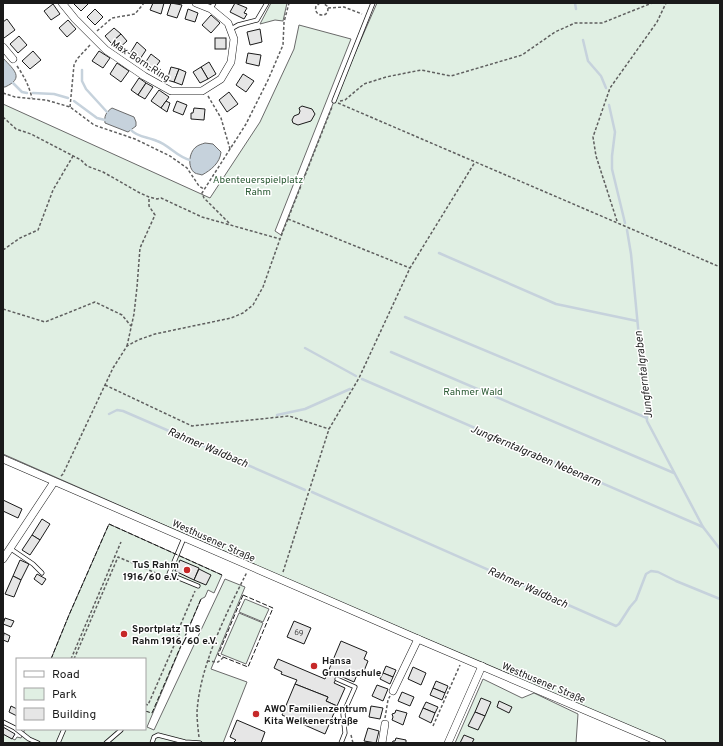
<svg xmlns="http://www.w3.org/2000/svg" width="723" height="746" font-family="Overpass,sans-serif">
  <rect width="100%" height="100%" fill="#fff"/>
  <g fill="#e0efe3" stroke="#6a6a6a">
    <polygon points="271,3 287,3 283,21 275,20 260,24"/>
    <polygon points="377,3 720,3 720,743 668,743 282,577 3,454 3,104 210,198 260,122 294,49 299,25 351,39 275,231 281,235 334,101"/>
    <polygon points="109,524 222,575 214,593 208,590 205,597 201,599 147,727 154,730 225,579 245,587 211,669 247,682 223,743 3,743 3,734 15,740 17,737 21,738 25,729 145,729 145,659 51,659 69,615"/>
    <polygon points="245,599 269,609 263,622 239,612"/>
    <polygon points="239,613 263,623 246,664 221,654"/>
    <polygon points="483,679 522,698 534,693 578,714 576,743 455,743"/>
  </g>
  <g fill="#c6d2dc" stroke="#6a6a6a">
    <path d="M3,58C14,70 25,78 5,87H3Z"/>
    <path d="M112,108L134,117L136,122V126L128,132L105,123C104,116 106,112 112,108Z"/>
    <path d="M205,143L213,144L221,152C220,163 211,170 202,175C199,174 197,174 195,173C187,168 189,152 196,147C198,145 202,144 205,143Z"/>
  </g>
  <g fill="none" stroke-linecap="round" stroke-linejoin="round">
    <g stroke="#c6d2dc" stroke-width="2.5">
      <polyline points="575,3 576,9"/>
      <polyline points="583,40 588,61 601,76 606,88"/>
      <polyline points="82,70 82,81 86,89 107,112"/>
      <polyline points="13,83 22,92 27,93"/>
      <polyline points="33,93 54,94 68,98"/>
      <polyline points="74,101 97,118 105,120"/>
      <polyline points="609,105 615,132 612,156 612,169 625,223"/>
      <path d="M131,130C137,137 148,137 157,141C169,145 177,157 190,160"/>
      <polyline points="627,230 631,254 647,421 703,527 720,549"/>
      <polyline points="439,253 556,304 637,321"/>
      <polyline points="405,317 647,418"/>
      <polyline points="305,348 356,376"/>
      <polyline points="391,352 674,473"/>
      <polyline points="362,379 703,527"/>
      <polyline points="109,414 117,410 123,411 305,490"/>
      <polyline points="277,415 305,409 350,389"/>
      <polyline points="312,492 616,626 619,624 630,607 636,600 646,574 651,571 658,572 676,581 720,599"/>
    </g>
  </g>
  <g fill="#e6e6e6" stroke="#1a1a1a">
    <polygon points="73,3 89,3 81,11"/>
    <polygon points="153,3 164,3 161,14 150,10"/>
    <polygon points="171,3 182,5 177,18 167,15"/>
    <polygon points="235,3 247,8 244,13 247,14 244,19 230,12"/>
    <polygon points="53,4 60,14 51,20 44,11"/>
    <polygon points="95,9 103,17 95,25 87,17"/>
    <polygon points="188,9 198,13 195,22 185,19"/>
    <polygon points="211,15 220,23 211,33 202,25"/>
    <polygon points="7,19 15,30 4,38 3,36 3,22"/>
    <polygon points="68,20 76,29 67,37 59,28"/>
    <polygon points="114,28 121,34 111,43 105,36"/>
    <polygon points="260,29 262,42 250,45 247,32"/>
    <polygon points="121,34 127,41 118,49 111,43"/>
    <polygon points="19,36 27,45 18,53 10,44"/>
    <rect x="215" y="38" width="11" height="11"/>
    <polygon points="137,42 146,50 138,62 129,55"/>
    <polygon points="33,51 41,60 30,69 22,61"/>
    <polygon points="99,51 110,58 103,68 92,61"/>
    <polygon points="248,53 261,55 259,66 246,63"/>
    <polygon points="151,54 160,61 152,72 143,66"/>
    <polygon points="209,62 216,74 208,79 201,67"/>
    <polygon points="117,63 129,71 121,82 110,74"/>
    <polygon points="171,67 179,69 174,82 167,80"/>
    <polygon points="201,67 208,79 200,83 193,72"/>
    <polygon points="179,69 186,72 182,85 174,82"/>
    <polygon points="243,74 254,81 246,92 236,85"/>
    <polygon points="139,78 146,83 138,95 131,90"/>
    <polygon points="146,83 153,87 145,99 138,95"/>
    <polygon points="159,90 169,97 161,108 151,101"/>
    <polygon points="229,92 238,104 227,112 219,100"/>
    <polygon points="166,101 170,103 167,112 161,108"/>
    <polygon points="177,101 187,105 183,115 173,111"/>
    <polygon points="302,106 312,109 315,114 311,121 298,125 293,123 292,120 294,116 299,114 300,111 299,108"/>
    <polygon points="194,108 205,109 204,120 191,119 191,113 193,113"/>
    <polygon points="3,500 22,509 18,518 3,511"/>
    <polygon points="42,519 50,524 40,540 32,535"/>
    <polygon points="32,535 40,540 30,555 22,550"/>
    <polygon points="20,560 29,564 21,580 13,576"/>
    <polygon points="180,560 199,568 194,580 175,571"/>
    <polygon points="199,569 211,575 206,585 194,580"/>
    <polygon points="37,574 46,579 42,585 34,579"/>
    <polygon points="13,576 21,580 14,597 5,594"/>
    <polygon points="5,618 14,621 11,627 3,624"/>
    <polygon points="294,621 311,628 304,644 287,637"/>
    <polygon points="4,633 10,636 8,642 3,640"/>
    <polygon points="341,641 367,652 364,659 368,661 362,676 357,675 354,682 338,675 334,683 345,688 337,706 326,701 328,697 295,684 297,680 281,674 282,672 274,668 278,659 325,679"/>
    <polygon points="386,666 396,670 393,677 383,673"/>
    <polygon points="413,667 426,673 421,685 408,679"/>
    <polygon points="383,673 393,677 390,684 380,679"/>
    <polygon points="436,681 448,686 445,693 433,688"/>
    <polygon points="295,684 328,697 326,701 337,706 325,734 282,715"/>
    <polygon points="377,685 388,689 383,701 372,696"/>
    <polygon points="433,688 445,693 442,700 430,695"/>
    <polygon points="402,692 414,697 410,706 398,701"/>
    <polygon points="481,698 491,702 485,716 475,712"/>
    <polygon points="499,701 512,707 509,713 497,707"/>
    <polygon points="426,702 438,707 435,713 423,708"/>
    <polygon points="11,706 17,709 17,716 9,712"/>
    <polygon points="371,706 383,708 380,719 369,717"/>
    <polygon points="423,708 435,713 431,723 419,717"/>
    <polygon points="396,710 407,713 403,725 392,720 393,717 392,714 395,713"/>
    <polygon points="475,712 485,716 478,730 468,726"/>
    <polygon points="237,720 265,732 261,743 233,743 236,740 230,737"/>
    <polygon points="3,727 15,734 12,739 3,734"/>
    <polygon points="368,728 379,731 376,743 364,741"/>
    <polygon points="464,735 474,739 472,743 460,743"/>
    <polygon points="396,738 406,740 406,743 392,743 393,741 395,741"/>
  </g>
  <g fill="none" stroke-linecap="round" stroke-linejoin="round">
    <g stroke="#1a1a1a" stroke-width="5">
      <g id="service">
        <polyline points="211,9 214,3"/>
        <polyline points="231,29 238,25 257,20 267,3"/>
        <polyline points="334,101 373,3"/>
        <polyline points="184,538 169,574 198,586"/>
        <polyline points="11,549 33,564 42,573"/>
        <polyline points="337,679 355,687 343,714 345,733 341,743"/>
        <polyline points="3,722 15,728 29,739 38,743"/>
        <polyline points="58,743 64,729"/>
        <polyline points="106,743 121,730"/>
        <polyline points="152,743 154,737 158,735 185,742 200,743"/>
      </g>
    </g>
    <g stroke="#1a1a1a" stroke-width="8">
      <g id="minor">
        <polyline points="62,3 75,19 106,50 144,76 171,91 202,91 221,79 231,62 234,39 228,23 211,9 196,3"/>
        <polyline points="3,47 13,59"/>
        <polyline points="3,459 418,639 662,743"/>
        <polyline points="3,559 54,482"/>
        <polyline points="393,691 418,639"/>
        <polyline points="382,743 385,724"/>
        <polyline points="448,743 482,666"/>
      </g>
    </g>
    <g stroke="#5f5f5f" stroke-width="1.5" stroke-dasharray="3 2" stroke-linecap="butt">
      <path d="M320,3L316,6C314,13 320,17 326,14L328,10L327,6L323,3"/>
      <polyline points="328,8 344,7 362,14"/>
      <polyline points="97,31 112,18 135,14 144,3"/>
      <path d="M17,66C24,76 29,86 32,98"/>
      <polyline points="3,93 15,97 46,100 70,107 94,125 135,139 170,156 187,168 199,186 204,189"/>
      <polyline points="208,96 221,118 230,149"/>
      <polyline points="340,101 345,100 364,84 386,77 421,70 451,76 522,55 555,32 575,23 602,23 652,3"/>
      <polyline points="338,103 720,267"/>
      <polyline points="70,107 74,65 77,59 90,45"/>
      <polyline points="3,117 16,129 31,134 81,160 87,166 103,172 140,193 149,197 157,199 161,198 202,217 280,239"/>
      <polyline points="288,219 410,268"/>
      <polyline points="617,221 596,156 593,137 610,88 657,22 666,3"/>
      <polyline points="229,223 204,198 202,193 246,124 268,80 283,45 284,22 289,3"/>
      <polyline points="3,250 20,238 38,230 53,190 73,156"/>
      <polyline points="3,309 45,322 95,302 122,315 131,326"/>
      <polyline points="127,346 134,314 137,287 140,248 155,215 149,206 149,197"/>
      <polyline points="105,385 192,426 289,416 329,429"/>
      <polyline points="61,476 63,474 113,368 127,346 138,340 155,334 231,318 243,313 253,305 263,287 280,239 332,107"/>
      <polyline points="283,572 329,429 359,378 410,268 475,162"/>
      <polyline points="71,659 121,542"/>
      <polyline points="74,659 118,557 163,576"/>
      <polyline points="207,661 218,662 224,657"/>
      <polyline points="145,704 148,705 179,634 180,626 195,591"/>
      <polyline points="385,718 388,700 390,696"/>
      <polyline points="433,726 460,665"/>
      <polyline points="351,735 353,743"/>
      <path d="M199,737C198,729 197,720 197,712C200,665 226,614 247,572"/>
    </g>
    <use href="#service" stroke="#fff" stroke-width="3.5"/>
    <use href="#minor" stroke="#fff" stroke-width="7"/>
    <g stroke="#1a1a1a" stroke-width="1" stroke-dasharray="5 2" stroke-linecap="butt">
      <polygon points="243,595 273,608 248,667 218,655"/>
      <polyline points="51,659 69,615 109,524 222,575"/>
      <polyline points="145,711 152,713 201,599"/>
    </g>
  </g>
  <g fill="#c62828" stroke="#fff" stroke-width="1.5">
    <circle cx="187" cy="570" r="4"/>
    <circle cx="124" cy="634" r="4"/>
    <circle cx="314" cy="666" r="4"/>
    <circle cx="256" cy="714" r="4"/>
  </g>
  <g text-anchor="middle" stroke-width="3" stroke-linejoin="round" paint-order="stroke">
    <g font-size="8" fill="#4d4d4d">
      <text x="299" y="635">69</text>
    </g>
    <g font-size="10" fill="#1a1a1a" stroke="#fff">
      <text transform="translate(141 60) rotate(33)" y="4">Max-Born-Ring</text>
      <text transform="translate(214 540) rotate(24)" y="4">Westhusener Straße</text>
      <text transform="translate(544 682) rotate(23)" y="4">Westhusener Straße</text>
    </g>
    <g font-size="10" fill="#2b5a34" stroke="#fff">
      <text x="258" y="183">Abenteuerspielplatz<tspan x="258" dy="12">Rahm</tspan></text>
      <text x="473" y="395">Rahmer Wald</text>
    </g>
    <g font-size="10" font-weight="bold" fill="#1a1a1a" stroke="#fff" text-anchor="start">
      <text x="179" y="568" text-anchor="end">TuS Rahm<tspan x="179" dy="12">1916/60 e.V.</tspan></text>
      <text x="132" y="632">Sportplatz TuS<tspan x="132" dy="12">Rahm 1916/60 e.V.</tspan></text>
      <text x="322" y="664">Hansa<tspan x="322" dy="12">Grundschule</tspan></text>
      <text x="264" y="712">AWO Familienzentrum<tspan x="264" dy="12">Kita Welkenerstraße</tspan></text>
    </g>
    <g font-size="11" font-style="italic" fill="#1a1a1a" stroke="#fff">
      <text transform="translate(643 375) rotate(-97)" y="4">Jungferntalgraben</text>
      <text transform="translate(208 447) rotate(23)" y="4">Rahmer Waldbach</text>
      <text transform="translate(536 455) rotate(23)" y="4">Jungferntalgraben Nebenarm</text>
      <text transform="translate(528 587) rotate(24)" y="4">Rahmer Waldbach</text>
    </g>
  </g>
  <rect width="723" height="746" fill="none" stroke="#1a1a1a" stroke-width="8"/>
  <rect x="16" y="658" width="130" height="72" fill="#ffffff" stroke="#a3a3a3"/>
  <rect x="24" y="671" width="20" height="6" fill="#ffffff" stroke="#a3a3a3"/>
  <text x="52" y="678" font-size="12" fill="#1a1a1a">Road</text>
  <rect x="24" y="688" width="20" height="12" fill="#e0efe3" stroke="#a3a3a3"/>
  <text x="52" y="698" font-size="12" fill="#1a1a1a">Park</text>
  <rect x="24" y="708" width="20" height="12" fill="#e6e6e6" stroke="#a3a3a3"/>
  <text x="52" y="718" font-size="12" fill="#1a1a1a">Building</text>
</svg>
